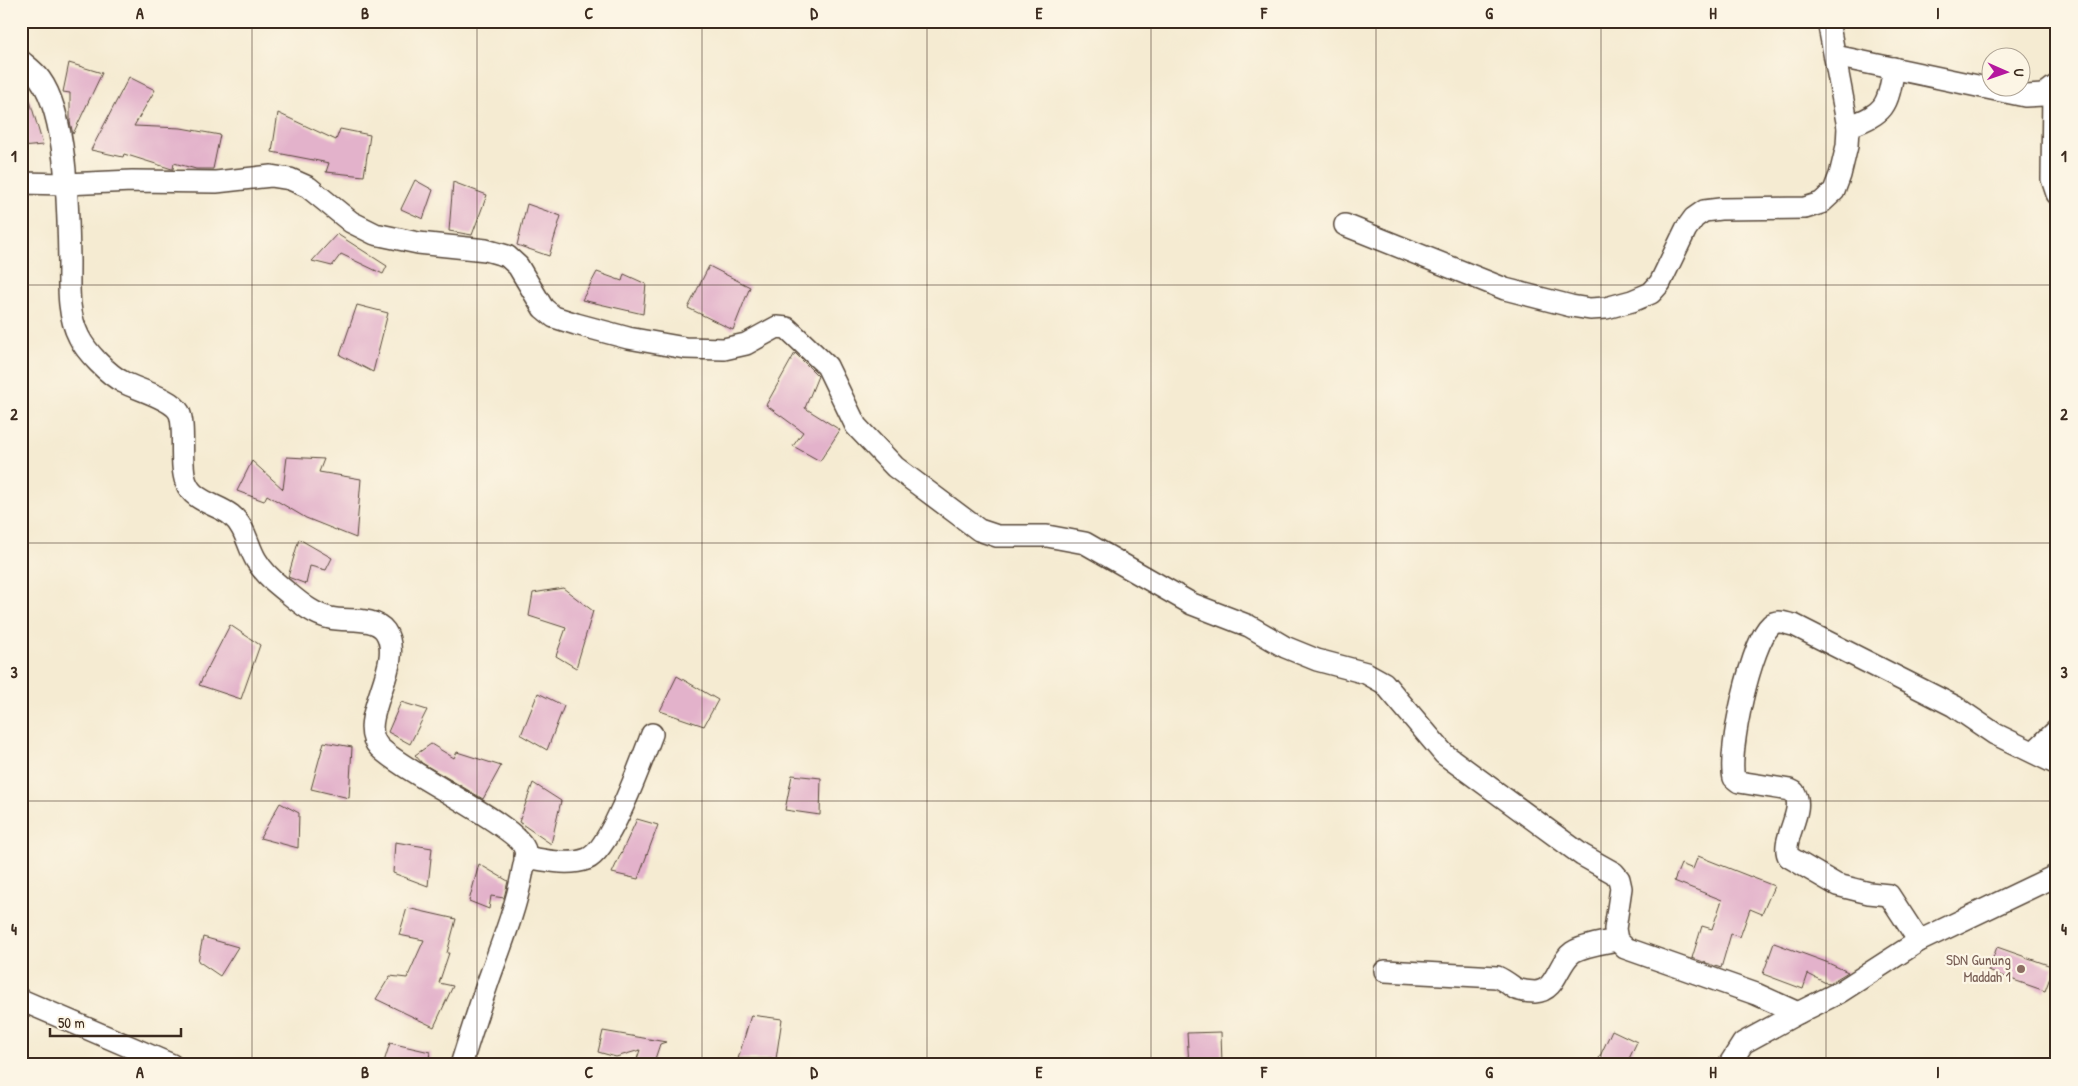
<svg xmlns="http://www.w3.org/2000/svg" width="2078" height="1086" font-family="'Patrick Hand',sans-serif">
  <rect width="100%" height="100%" fill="#fcf5e5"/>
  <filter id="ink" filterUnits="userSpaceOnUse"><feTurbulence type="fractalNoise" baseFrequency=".02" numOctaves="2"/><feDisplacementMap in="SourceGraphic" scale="10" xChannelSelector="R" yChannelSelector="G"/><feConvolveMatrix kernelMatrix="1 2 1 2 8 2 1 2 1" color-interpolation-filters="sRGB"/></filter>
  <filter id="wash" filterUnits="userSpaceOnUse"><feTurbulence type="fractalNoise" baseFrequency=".0096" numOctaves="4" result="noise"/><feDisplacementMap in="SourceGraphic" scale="20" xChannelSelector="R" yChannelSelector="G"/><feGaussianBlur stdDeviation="1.12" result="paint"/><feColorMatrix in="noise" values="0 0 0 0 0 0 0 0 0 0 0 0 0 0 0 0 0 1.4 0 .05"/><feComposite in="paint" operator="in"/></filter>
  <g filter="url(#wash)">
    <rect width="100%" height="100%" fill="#f5ebd2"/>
    <g id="blocks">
      <g fill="#e3b2cb">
        <polygon points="69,63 102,73 73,134 70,122 70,93 63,92"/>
        <polygon points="129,77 155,90 134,126 181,128 220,135 213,169 196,169 174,163 173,169 172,169 124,154 123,157 91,150"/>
        <polygon points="21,84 25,84 43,145 21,147"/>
        <polygon points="278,113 336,140 340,129 370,135 364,176 326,172 329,163 272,152"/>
        <polygon points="415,180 433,190 423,219 401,209"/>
        <polygon points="453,182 487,195 472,235 449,231"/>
        <polygon points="527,204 561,216 549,256 517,245"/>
        <polygon points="337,234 387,266 383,274 341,254 332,266 312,261"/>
        <polygon points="709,266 750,287 733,330 688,308"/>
        <polygon points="597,272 622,281 624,274 646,284 643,314 582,300"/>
        <polygon points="357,305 388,313 373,372 340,355"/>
        <polygon points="795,353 818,376 805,408 840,430 820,461 793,446 803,432 766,405"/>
        <polygon points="287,457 324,459 319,472 361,479 356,538 306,518 267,495 264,501 237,491 252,461 283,489"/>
        <polygon points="299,539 332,558 326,570 310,566 306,584 288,577"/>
        <polygon points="563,588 593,611 576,668 556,656 566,628 529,616 533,593"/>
        <polygon points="230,625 260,645 241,699 199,685"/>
        <polygon points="677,676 718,700 704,726 660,711"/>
        <polygon points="538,693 564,706 547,750 521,735"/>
        <polygon points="401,702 427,710 410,744 388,732"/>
        <polygon points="324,742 352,747 349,798 311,789"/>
        <polygon points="431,744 454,758 457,752 501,766 483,799 422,763 415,755"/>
        <polygon points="792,775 821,778 820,815 785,810"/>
        <polygon points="533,783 561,801 551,844 519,822"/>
        <polygon points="280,803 299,813 298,848 260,838"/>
        <polygon points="637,819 658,825 638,879 612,873"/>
        <polygon points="395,842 432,848 428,886 393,873"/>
        <polygon points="1698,856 1774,886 1762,914 1750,909 1740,937 1731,934 1721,968 1692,958 1702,926 1712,929 1722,900 1674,881 1681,864 1693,869"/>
        <polygon points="479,864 508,881 504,898 491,896 489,909 469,901"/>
        <polygon points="407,908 456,919 447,953 449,953 439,983 453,986 434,1027 376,999 390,976 407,978 424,940 399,935"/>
        <polygon points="203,937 238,947 220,976 198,961"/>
        <polygon points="1774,943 1826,962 1848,972 1828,984 1808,974 1803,989 1763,974"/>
        <polygon points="1997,947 2054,967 2045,991 1988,971"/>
        <polygon points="751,1015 782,1019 776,1059 738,1059"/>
        <polygon points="1612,1030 1637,1042 1626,1065 1596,1065"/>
        <polygon points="603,1031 666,1042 660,1044 653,1065 635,1065 640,1050 616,1057 598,1052"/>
        <polygon points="1221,1032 1222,1065 1189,1065 1187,1033"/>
        <polygon points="390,1043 430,1052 428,1065 413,1065 401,1062 399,1065 383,1065"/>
      </g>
    </g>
  </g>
  <g filter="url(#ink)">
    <use href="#blocks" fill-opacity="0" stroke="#574739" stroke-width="1"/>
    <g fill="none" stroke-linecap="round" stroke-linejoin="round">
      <g stroke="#574739" stroke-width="24">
        <g id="minor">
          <polyline points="1835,56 2025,96 2043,95 2057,85"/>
          <path d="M21,61C28,67 35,72 40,79C68,117 68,214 69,261C69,285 67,314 79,337C86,352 109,375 123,382C138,390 171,398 179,412C186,425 179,464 186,482C193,502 217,504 231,515C246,527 247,545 256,560C262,570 273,581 282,588C297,600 311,614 330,618C347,622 374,616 385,631C407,663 354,721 379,747C404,773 520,826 525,850C527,858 523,867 522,875C515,911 501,945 489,979C479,1008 470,1036 461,1065"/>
          <polyline points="2053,88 2052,179 2057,194"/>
          <path d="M1848,127C1886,112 1887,108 1894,68"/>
          <polyline points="21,183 66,184 132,181 216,182 271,176 290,179 308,187 351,222 375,234 418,243 486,250 507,256 518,266 543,308 554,317 576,324 628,338 685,348 724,349 746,344 777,327 787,328 827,366 856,426 895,467 979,530 997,536 1047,536 1085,543 1192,604 1249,626 1285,647 1317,660 1366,673 1384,683 1444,754 1582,855 1614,873 1619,879 1621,888 1615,929 1617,940 1625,948 1756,994 1798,1013"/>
          <polyline points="1345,225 1505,289 1571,306 1590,309 1606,308 1632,301 1651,293 1660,283 1686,229 1694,218 1704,211 1720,209 1805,208 1821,203 1834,191 1840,175 1847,146 1848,127 1828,21"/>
          <polyline points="2034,752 2057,730"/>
          <path d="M525,857C544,860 568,866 587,859C610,850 642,760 652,734"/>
          <path d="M1919,941L1889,895L1869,893L1837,885L1789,857C1779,841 1807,810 1794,792L1790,790L1739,782L1734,778C1727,752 1751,643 1771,625C1777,619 1787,624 1794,625L1954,706L1995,734L2057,764"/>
          <path d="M1385,971L1497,977C1504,980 1510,985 1516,989C1522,991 1530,992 1535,992C1557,991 1557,963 1573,952C1585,945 1603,943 1617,940"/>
          <polyline points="21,1000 172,1065"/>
          <polyline points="1729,1065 1743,1043 1798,1013 1840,992 1919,941 2057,875"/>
        </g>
      </g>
      <use href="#minor" stroke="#fff" stroke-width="21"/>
    </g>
  </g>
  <path fill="none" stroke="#3b2a1e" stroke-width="1" stroke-opacity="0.55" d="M252,21V1065M477,21V1065M702,21V1065M927,21V1065M1151,21V1065M1376,21V1065M1601,21V1065M1826,21V1065M21,285H2057M21,543H2057M21,801H2057"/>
  <circle fill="#8d6e63" stroke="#fcf5e5" stroke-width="2" cx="2021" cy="969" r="5"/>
  <g text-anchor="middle" stroke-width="4.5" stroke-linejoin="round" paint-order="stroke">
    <g font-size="15" fill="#785e54" stroke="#fcf5e5" text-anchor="end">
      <text x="2011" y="965">SDN Gunung<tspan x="2011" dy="17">Maddah 1</tspan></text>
    </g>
  </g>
  <rect width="2078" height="1086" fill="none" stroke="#fcf5e5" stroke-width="55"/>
  <g transform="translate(2006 72) rotate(92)"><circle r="24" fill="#fcf5e5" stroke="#afa495"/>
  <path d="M0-4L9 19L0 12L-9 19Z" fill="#b5179e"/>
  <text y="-8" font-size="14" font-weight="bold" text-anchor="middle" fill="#3b2a1e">U</text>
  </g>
  <path d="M50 1028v8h131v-8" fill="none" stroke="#3b2a1e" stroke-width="2.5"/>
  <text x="58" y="1028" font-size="15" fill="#3b2a1e" stroke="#fcf5e5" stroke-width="4" paint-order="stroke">50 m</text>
  <rect x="28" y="28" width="2022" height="1030" fill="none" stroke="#3b2a1e" stroke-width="2"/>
  <g font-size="16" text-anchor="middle" font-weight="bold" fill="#3b2a1e">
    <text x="140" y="19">A</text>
    <text x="365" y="19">B</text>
    <text x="589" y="19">C</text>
    <text x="814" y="19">D</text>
    <text x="1039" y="19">E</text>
    <text x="1264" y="19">F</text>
    <text x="1489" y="19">G</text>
    <text x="1713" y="19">H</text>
    <text x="1938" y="19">I</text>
    <text x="14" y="162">1</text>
    <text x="2064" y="162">1</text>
    <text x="14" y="420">2</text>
    <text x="2064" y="420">2</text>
    <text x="14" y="678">3</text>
    <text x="2064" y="678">3</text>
    <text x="14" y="935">4</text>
    <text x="2064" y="935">4</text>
    <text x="140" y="1078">A</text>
    <text x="365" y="1078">B</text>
    <text x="589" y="1078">C</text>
    <text x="814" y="1078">D</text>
    <text x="1039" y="1078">E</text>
    <text x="1264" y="1078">F</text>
    <text x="1489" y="1078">G</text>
    <text x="1713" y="1078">H</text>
    <text x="1938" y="1078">I</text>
  </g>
</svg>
